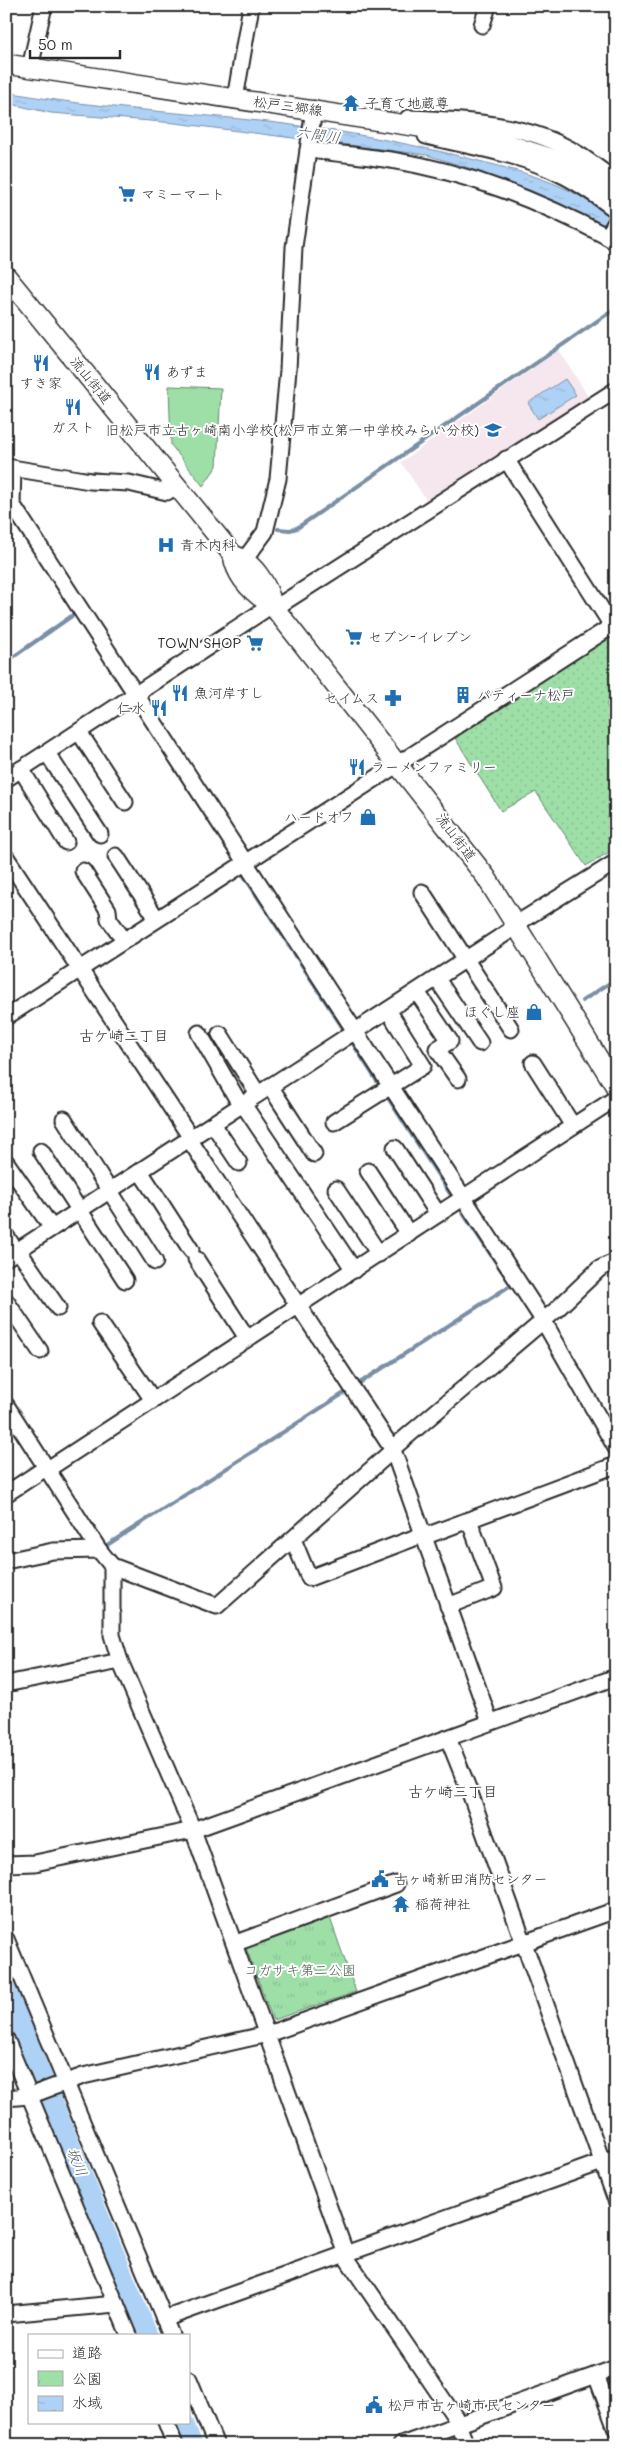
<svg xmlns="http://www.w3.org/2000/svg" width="622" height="2451" font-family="Mali,'Klee One',sans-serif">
  <defs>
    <pattern id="grass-dots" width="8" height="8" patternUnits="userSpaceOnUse" patternTransform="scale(1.25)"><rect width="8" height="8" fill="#9edfa8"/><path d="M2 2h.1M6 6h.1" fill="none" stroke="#88c091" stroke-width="1.8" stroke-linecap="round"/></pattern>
    <pattern id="park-tufts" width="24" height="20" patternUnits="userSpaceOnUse" patternTransform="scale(1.25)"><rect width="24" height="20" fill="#9edfa8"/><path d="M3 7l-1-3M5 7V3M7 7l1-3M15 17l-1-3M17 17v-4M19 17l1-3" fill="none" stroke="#88c091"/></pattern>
    <pattern id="water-ripples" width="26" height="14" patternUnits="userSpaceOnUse" patternTransform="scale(1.25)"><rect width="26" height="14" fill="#aed2f6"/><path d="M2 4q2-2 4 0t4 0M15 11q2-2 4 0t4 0" fill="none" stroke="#96b4d3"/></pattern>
  </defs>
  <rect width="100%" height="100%" fill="#fff"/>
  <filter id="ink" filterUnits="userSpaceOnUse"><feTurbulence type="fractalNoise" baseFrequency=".02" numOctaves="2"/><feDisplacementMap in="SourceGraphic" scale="10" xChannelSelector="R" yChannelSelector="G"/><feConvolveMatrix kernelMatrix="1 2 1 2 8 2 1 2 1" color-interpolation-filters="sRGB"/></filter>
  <g filter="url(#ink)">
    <polygon fill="#f6e6ee" points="559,350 589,398 427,501 401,462"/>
    <polygon fill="url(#grass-dots)" stroke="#64856a" points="608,639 616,654 616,698 606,704 616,719 616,848 586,866 536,792 501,811 455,738"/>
    <polygon fill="url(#park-tufts)" stroke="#64856a" points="330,1918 356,1992 273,2020 246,1948"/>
    <polygon fill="#9edfa8" stroke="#64856a" points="169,386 221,388 217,466 203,486 171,445"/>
    <g fill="url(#water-ripples)" stroke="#7a8fa5">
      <path d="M6,92C108,111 212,113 315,128C365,135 414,145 463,157C523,172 566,181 616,220V234L585,216L515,185L479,173L469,168L427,155L175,123L51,113L6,103Z"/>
      <polygon points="565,379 576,395 538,419 528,403"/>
    </g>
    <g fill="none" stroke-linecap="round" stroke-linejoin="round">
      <g stroke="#7a8fa5" stroke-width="4">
        <polyline points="73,471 101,474"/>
        <polyline points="278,529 290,530 297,528 616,308"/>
        <polyline points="6,662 76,613 78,616"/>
        <polyline points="118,681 128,696"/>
        <polyline points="132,702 235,861"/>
        <polyline points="242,873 344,1030"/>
        <polyline points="582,1001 616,979"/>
        <polyline points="353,1044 382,1089"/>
        <polyline points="386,1095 454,1200"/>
        <polyline points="355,1386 511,1285 458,1206"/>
        <polyline points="107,1545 349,1390"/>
      </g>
      <g stroke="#aed2f6" stroke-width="21">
        <polyline points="6,1990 147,2335"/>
        <polyline points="183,2422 192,2445"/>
      </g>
      <g stroke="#2b2b2b" stroke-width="19">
        <g id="minor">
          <polyline points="482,25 488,6"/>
          <polyline points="30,68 44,6"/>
          <polyline points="235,99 251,6"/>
          <path d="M408,118C464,120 529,123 578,154C591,162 603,172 616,181"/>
          <path d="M426,136C471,147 518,153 560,174C580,183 598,197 616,210"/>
          <path d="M308,150C335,153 363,156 391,160C468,172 539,201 608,237L616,243"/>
          <polyline points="607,237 616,222"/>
          <polyline points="506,459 616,632"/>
          <polyline points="6,467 90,481 129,483 167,492 176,485"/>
          <polyline points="13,468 12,504 543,1320 616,1448"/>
          <polyline points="245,559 265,532 278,479 288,370 294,247 314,109"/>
          <polyline points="275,608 616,390"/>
          <polyline points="79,732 125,802"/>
          <polyline points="47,753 100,834"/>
          <polyline points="21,769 66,842"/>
          <polyline points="6,779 272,605"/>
          <polyline points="116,856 157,919"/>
          <polyline points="6,857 191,1138"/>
          <polyline points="83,871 108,910 109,919 124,940"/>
          <polyline points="422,892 511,1029"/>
          <polyline points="516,924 616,862"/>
          <polyline points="437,979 480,1043"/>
          <polyline points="417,992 450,1041 437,1049 458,1079"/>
          <polyline points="6,1017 612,626"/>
          <polyline points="199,1033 241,1106"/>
          <polyline points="220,1034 258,1094"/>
          <polyline points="533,1063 573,1126"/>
          <polyline points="270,1086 314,1154"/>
          <polyline points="243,1104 354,1270"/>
          <polyline points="64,1119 155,1262"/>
          <polyline points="334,1122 423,1066 388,1010"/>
          <polyline points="213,1124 239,1163"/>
          <polyline points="189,1139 393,1450 490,1722"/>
          <polyline points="395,1148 438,1214"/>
          <polyline points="41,1151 125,1280"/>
          <polyline points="6,1162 52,1228"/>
          <polyline points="140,1171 191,1250"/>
          <polyline points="368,1171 409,1234"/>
          <polyline points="336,1189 379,1254"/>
          <polyline points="6,1236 16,1251"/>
          <polyline points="18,1250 58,1308"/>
          <polyline points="6,1258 517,926"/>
          <polyline points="196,1259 247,1338"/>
          <polyline points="6,1301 40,1351"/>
          <polyline points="100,1323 153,1400"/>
          <polyline points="6,1405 99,1550"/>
          <polyline points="392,1449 556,1310 599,1269 616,1261"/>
          <polyline points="48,1469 616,1098"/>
          <polyline points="6,1494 47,1467"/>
          <polyline points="423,1537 616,1465"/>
          <polyline points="293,1539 309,1578 422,1535"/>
          <polyline points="6,1561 53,1551 99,1550 112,1566 112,1635 120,1661 193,1830 348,2260 455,2417 466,2445"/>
          <polyline points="112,1566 217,1606 393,1450"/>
          <polyline points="448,1606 494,1588 469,1520"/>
          <polyline points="6,1684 120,1661"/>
          <polyline points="448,1738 470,1793 616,2200"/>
          <polyline points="6,1864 35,1863 193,1830 616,1677"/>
          <polyline points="6,1939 171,2335"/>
          <polyline points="236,1943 396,1884"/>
          <polyline points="6,2039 129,2335"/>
          <polyline points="6,2098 29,2096 83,2076 268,2034 616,1910"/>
          <polyline points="6,2314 116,2304"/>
          <polyline points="164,2319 616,2157"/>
          <polyline points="596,2375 616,2429"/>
          <polyline points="189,2379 216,2445"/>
          <polyline points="166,2422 175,2445"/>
          <polyline points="401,2445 616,2368"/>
        </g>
      </g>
      <g stroke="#2b2b2b" stroke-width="22">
        <g id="major">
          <polyline points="6,64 485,137 562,162 616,196"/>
          <path d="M6,276L233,555C236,577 254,594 272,605L486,877L616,1087"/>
          <path d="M233,555C253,562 268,584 272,605"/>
        </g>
      </g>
      <use href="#minor" stroke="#fff" stroke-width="15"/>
      <use href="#major" stroke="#fff" stroke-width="19"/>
    </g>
  </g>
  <defs>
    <g id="temple-bare" transform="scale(1.35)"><path d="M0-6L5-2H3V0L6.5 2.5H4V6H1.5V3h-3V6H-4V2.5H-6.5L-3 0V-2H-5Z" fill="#1f6fb2" stroke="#fff" stroke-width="2.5" paint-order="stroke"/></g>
    <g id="supermarket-bare" transform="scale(1.35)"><path d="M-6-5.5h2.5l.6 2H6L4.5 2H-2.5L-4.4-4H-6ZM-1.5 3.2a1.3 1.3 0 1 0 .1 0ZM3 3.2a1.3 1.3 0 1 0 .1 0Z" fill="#1f6fb2" stroke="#fff" stroke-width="2.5" paint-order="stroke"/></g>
    <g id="restaurant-bare" transform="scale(1.35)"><path d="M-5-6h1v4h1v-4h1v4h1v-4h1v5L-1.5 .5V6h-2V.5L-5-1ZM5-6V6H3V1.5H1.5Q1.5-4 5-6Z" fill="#1f6fb2" stroke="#fff" stroke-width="2.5" paint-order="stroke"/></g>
    <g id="school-bare" transform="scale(1.35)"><path d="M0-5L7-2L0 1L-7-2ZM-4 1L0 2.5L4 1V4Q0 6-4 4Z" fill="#1f6fb2" stroke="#fff" stroke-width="2.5" paint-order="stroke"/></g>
    <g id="hospital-bare" transform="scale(1.35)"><path d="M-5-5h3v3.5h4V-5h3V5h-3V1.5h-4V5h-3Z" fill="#1f6fb2" stroke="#fff" stroke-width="2.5" paint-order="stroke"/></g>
    <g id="building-bare" transform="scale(1.35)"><path d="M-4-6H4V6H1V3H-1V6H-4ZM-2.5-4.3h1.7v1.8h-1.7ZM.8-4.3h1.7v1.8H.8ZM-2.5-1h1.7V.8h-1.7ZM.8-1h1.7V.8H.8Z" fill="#1f6fb2" stroke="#fff" stroke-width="2.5" paint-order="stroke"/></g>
    <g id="pharmacy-bare" transform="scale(1.35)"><path d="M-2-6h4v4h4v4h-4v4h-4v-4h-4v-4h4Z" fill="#1f6fb2" stroke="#fff" stroke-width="2.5" paint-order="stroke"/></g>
    <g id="shop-bare" transform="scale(1.35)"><path d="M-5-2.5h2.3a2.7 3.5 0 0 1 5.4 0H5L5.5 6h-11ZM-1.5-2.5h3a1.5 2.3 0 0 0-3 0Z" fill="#1f6fb2" stroke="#fff" stroke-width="2.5" paint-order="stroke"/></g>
    <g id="civic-bare" transform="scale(1.35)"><path d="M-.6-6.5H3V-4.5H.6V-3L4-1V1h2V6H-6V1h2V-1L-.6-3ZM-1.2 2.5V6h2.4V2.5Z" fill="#1f6fb2" stroke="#fff" stroke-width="2.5" paint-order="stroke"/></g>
  </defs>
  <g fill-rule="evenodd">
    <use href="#temple-bare" x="351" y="103"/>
    <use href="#supermarket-bare" x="127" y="194"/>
    <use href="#restaurant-bare" x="41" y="363"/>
    <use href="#restaurant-bare" x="152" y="372"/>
    <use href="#restaurant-bare" x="73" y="407"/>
    <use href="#school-bare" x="493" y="430"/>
    <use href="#hospital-bare" x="166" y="545"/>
    <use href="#supermarket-bare" x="354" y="637"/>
    <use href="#supermarket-bare" x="255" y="643"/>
    <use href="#restaurant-bare" x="180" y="693"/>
    <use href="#building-bare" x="463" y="695"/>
    <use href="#pharmacy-bare" x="393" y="698"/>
    <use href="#restaurant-bare" x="159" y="708"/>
    <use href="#restaurant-bare" x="357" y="767"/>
    <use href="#shop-bare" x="368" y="817"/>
    <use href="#shop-bare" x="534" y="1012"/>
    <use href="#civic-bare" x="380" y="1879"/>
    <use href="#temple-bare" x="401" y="1904"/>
    <use href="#civic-bare" x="374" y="2405"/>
  </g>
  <g text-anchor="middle" stroke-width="4" stroke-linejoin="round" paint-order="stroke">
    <g font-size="14" fill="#2b2b2b" stroke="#fff" text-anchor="start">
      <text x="365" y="108">子育て地蔵尊</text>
      <text x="141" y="199">マミーマート</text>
      <text x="166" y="377">あずま</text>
      <text x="41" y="388" text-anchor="middle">すき家</text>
      <text x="73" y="432" text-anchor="middle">ガスト</text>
      <text x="479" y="435" text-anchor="end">旧松戸市立古ヶ崎南小学校(松戸市立第一中学校みらい分校)</text>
      <text x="180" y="550">青木内科</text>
      <text x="368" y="642">セブン-イレブン</text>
      <text x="241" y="648" text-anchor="end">TOWN SHOP</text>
      <text x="194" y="698">魚河岸すし</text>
      <text x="477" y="700">パティーナ松戸</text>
      <text x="379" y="703" text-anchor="end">セイムス</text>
      <text x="145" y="713" text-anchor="end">仁水</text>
      <text x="371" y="772">ラーメンファミリー</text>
      <text x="354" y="822" text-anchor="end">ハードオフ</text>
      <text x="520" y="1017" text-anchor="end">ほぐし座</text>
      <text x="394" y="1884">古ヶ崎新田消防センター</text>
      <text x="415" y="1909">稲荷神社</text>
      <text x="388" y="2410">松戸市古ヶ崎市民センター</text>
    </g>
    <g font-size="14" fill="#2b2b2b" stroke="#fff">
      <text transform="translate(288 106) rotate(8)" y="5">松戸三郷線</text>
      <text transform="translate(91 380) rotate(51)" y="5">流山街道</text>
      <text transform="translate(456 837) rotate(53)" y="5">流山街道</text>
    </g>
    <g font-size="14" fill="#4e6150" stroke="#fff">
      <text x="300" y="1975">コガサキ第二公園</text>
    </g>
    <g font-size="15" font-style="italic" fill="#525d68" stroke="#fff">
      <text transform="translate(318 135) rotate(9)" y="5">六間川</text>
      <text transform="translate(77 2162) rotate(68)" y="5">坂川</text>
    </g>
    <g font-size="15" fill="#2b2b2b" stroke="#fff">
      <text x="124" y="1041">古ケ崎二丁目</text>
      <text x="453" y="1797">古ケ崎三丁目</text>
    </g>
  </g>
  <rect width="622" height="2451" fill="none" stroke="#fff" stroke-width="25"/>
  <rect x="12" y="12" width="597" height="2426" fill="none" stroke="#2b2b2b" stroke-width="2" filter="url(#ink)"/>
  <rect x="28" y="2334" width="162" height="90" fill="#ffffff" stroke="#aaaaaa"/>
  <rect x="38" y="2350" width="25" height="8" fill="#ffffff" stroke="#aaaaaa"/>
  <text x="72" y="2358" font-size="15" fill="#2b2b2b">道路</text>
  <rect x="38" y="2371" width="25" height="15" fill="url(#park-tufts)" stroke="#aaaaaa"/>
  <text x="72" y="2384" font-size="15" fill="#2b2b2b">公園</text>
  <rect x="38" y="2396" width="25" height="15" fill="url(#water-ripples)" stroke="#aaaaaa"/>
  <text x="72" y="2408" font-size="15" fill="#2b2b2b">水域</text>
  <path d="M30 50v8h90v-8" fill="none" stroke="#2b2b2b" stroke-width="2.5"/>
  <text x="38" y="50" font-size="15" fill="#2b2b2b" stroke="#ffffff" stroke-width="4" paint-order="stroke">50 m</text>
</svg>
